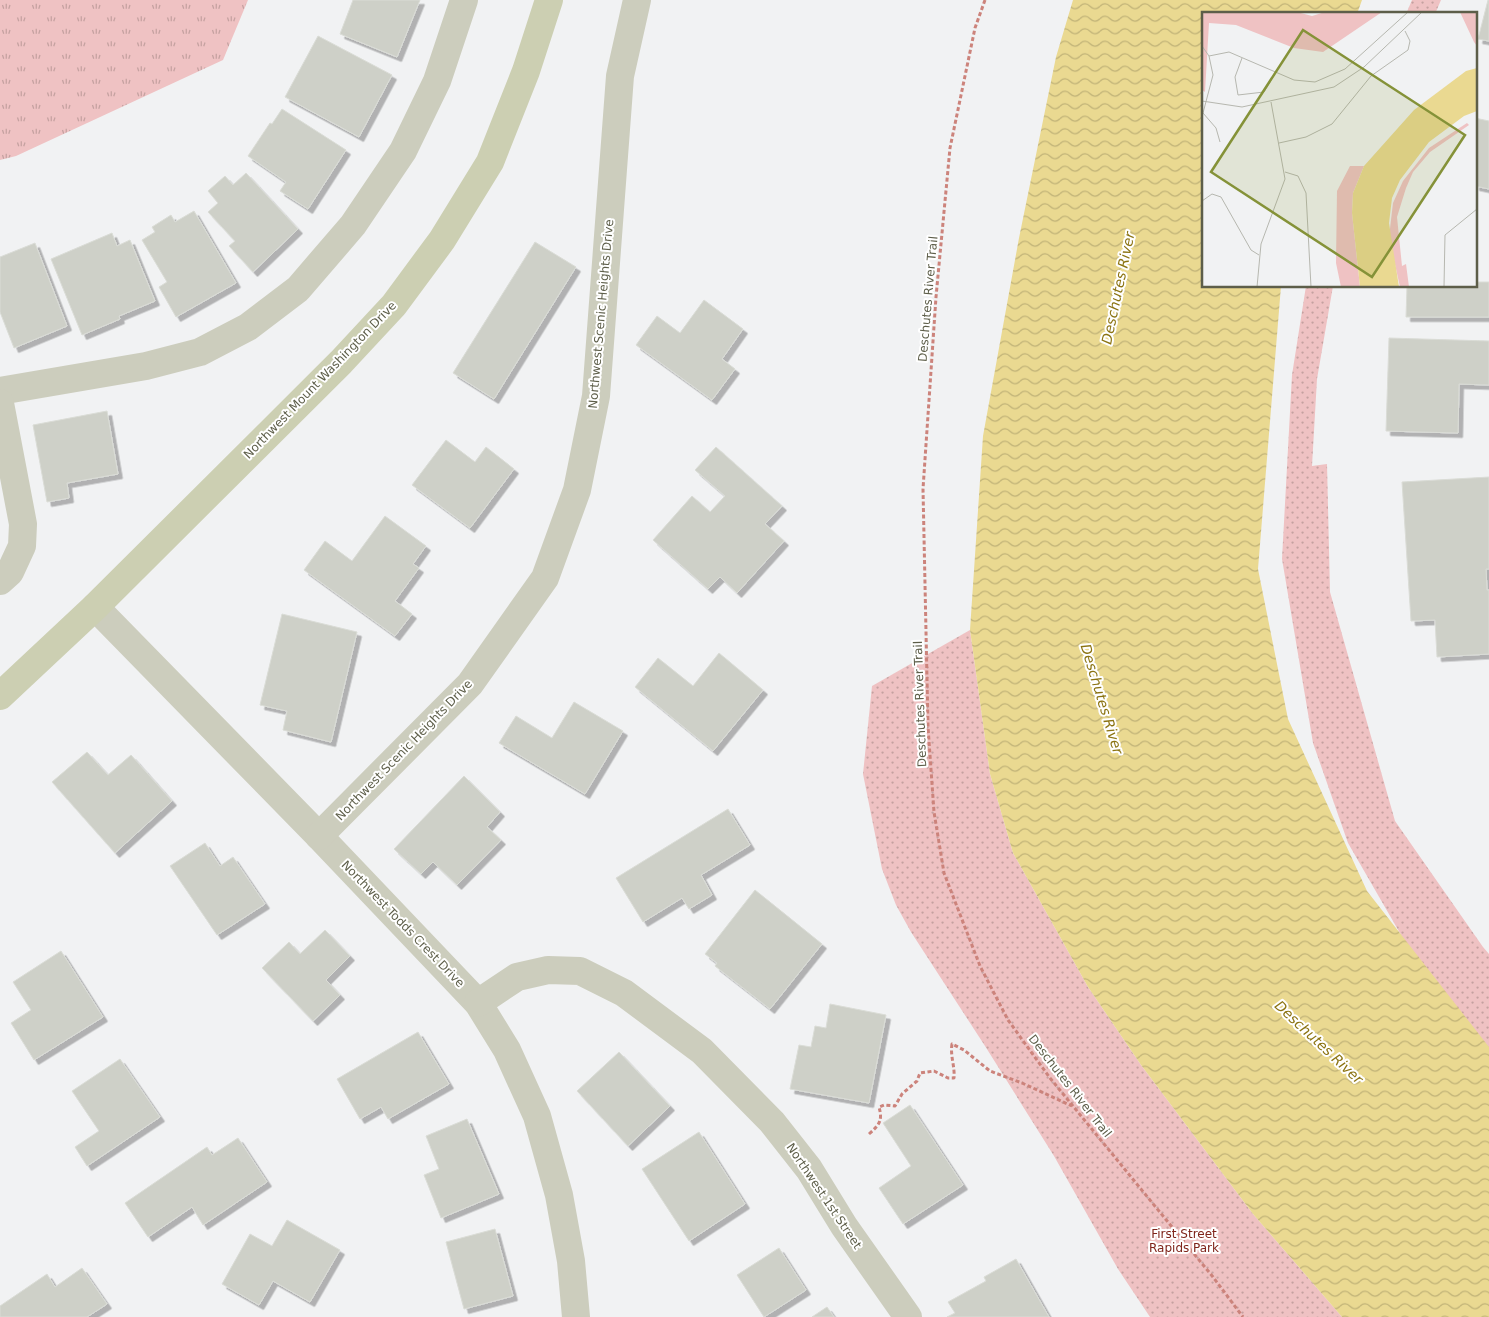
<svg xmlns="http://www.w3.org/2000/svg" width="1489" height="1317" font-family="'DejaVu Sans',sans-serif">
  <defs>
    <pattern id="grass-tufts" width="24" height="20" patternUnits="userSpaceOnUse" patternTransform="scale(1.25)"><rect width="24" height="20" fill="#efc2c3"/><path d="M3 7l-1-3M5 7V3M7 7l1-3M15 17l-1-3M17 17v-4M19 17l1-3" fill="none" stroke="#c5a1a0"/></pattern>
    <pattern id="park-dots" width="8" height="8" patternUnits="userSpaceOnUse" patternTransform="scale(1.25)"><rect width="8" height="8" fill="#efc2c3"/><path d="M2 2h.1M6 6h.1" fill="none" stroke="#c5a1a0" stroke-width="1.8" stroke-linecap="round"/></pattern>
    <pattern id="water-waves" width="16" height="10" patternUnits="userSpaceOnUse" patternTransform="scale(1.25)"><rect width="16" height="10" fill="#ead991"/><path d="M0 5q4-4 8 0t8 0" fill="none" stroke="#c1b378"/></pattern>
    <filter id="shadow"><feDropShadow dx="4.5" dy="4.5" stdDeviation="0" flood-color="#0004"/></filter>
  </defs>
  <rect width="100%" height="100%" fill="#f1f2f3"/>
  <polygon fill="url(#grass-tufts)" points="0,0 248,0 223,60 16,156 0,160"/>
  <g fill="url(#park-dots)">
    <polygon points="1412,0 1441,0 1435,14 1406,14"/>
    <polygon points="1306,286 1333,286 1317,379 1312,466 1327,464 1330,592 1395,821 1483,947 1489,954 1489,1051 1431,987 1348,843 1313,743 1282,559 1292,375"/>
    <polygon points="970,630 990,774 1013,853 1088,987 1141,1065 1253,1214 1342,1317 1150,1317 1118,1269 1054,1156 985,1046 911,932 896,905 882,869 863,774 872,686"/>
  </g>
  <polygon fill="url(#water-waves)" points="1073,0 1362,0 1357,14 1203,14 1203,286 1281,286 1258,569 1288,719 1367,891 1489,1047 1489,1317 1342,1317 1253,1214 1141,1065 1088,987 1013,853 990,774 970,630 983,436 1019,238 1056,57"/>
  <g fill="#ced0c8" stroke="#dadcd6" filter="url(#shadow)">
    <polygon points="353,0 420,0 397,57 340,34"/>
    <polygon points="1488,0 1489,0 1489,41 1478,39"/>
    <polygon points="318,36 392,75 359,137 285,97"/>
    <polygon points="282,109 346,150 308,209 280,191 286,182 248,156 270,123 272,124"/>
    <polygon points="1475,118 1489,121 1489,189 1475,186"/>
    <polygon points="246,173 298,229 253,272 229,246 235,241 208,212 218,203 208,191 225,176 233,185"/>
    <polygon points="194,211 236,283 176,317 159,287 167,282 142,240 155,232 152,227 171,215 175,222"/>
    <polygon points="112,233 117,246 130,240 155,301 119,316 120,319 82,335 51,259"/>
    <polygon points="535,242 576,267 494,399 453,373"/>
    <polygon points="35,243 67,326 14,348 0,312 0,257"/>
    <polygon points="1475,282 1489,282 1489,317 1406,317 1407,286 1475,286"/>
    <polygon points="704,300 743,329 722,359 735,369 712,400 636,345 657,316 680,333"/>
    <polygon points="1389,338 1489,341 1489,385 1459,384 1458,433 1386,431"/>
    <polygon points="107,411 118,474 67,483 69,498 47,502 33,425"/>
    <polygon points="446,440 475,462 486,447 514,469 470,528 412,485"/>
    <polygon points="716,447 782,506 765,524 784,541 737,593 720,577 708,589 653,540 692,496 710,512 725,496 695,470"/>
    <polygon points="1489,477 1489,569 1486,569 1487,590 1489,590 1489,654 1437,657 1435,620 1411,621 1402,482"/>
    <polygon points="385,516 426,546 413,564 419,568 395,601 412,614 395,636 304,570 325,541 352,561"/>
    <polygon points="282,614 357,632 331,742 283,730 287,711 260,705"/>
    <polygon points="719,653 763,690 713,751 635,687 658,658 693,686"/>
    <polygon points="574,702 623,731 585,794 499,743 516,716 552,738"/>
    <polygon points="87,752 108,775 131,755 172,801 115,853 52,782"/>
    <polygon points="464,776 500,812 487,827 501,840 457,885 433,862 421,874 394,849"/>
    <polygon points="728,809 750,845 701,875 712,895 689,909 682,898 643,922 616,878"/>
    <polygon points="205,843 220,866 233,857 265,904 217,935 170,866"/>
    <polygon points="755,890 822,944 770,1009 715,966 717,963 705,954"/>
    <polygon points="325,930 350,956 326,980 340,995 313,1021 262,968 289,942 300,954"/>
    <polygon points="61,951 103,1017 34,1060 11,1023 31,1010 13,982"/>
    <polygon points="830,1004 886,1015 869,1103 790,1089 799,1045 811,1047 815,1026 826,1028"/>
    <polygon points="418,1032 449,1084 388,1119 381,1107 360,1119 337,1079"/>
    <polygon points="619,1052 670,1106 628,1146 577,1091"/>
    <polygon points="120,1059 160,1117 87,1166 75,1147 99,1131 72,1091"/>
    <polygon points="910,1105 963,1185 903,1224 879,1188 911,1166 883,1123"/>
    <polygon points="467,1119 499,1194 441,1218 424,1175 439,1169 426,1136"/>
    <polygon points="699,1132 745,1204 689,1241 642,1169"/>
    <polygon points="238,1138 267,1182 203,1225 192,1207 148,1237 125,1203 207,1147 212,1155"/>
    <polygon points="287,1220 340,1250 310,1302 273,1281 259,1305 222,1284 250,1234 272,1246"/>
    <polygon points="495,1229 513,1296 464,1309 446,1242"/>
    <polygon points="779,1248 806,1290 764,1317 737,1275"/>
    <polygon points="1016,1259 1049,1317 947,1317 955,1313 948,1302 986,1281 984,1277"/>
    <polygon points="82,1268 107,1304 87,1317 0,1317 0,1306 47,1274 55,1287"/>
    <polygon points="827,1307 834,1317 812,1317"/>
  </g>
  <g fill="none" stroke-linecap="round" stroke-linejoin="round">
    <g stroke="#cc837b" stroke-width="3" stroke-dasharray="4 2.5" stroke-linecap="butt">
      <polyline points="985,0 975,28 950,148 936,297 923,489 928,727 934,812 944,873 980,966 1008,1020 1050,1078 1213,1277 1243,1317"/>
      <path d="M869,1134C879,1125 883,1121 879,1107L884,1105L895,1106L902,1094L917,1081L920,1073L934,1071L948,1078H954C955,1066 950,1056 952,1044L964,1050L990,1071L1022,1083L1072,1106"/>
    </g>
    <g stroke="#cccdbd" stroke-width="28">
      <polyline points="0,391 146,366 200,352 248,327 298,289 353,225 403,151 437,81 464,0"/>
      <polyline points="0,403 23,524 22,546 10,572 0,581"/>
      <polyline points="95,607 319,836 478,1003 507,1050 537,1116 559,1195 571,1261 576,1317"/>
      <polyline points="319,836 470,684 545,578 577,490 596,396 620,76 637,0"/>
      <polyline points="478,1003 517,977 548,970 580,971 624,993 702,1051 772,1122 809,1169 844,1226 908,1317"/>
    </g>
    <polyline stroke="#cccfb2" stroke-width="28" points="0,696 95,607 341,362 394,305 442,240 490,162 526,71 549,0"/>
  </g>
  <g text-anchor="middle" stroke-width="4" stroke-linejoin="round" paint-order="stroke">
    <g font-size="12" fill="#5d5e49" stroke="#fff">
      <text transform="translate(928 299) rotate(-85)" y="4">Deschutes River Trail</text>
      <text transform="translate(601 314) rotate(-85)" y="4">Northwest Scenic Heights Drive</text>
      <text transform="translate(320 380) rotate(-46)" y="4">Northwest Mount Washington Drive</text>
      <text transform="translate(920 704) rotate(-92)" y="4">Deschutes River Trail</text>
      <text transform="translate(404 750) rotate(-46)" y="4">Northwest Scenic Heights Drive</text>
      <text transform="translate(403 924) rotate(46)" y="4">Northwest Todds Crest Drive</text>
      <text transform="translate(1070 1086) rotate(52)" y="4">Deschutes River Trail</text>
      <text transform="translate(824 1196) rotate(56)" y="4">Northwest 1st Street</text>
    </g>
    <g font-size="12" fill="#7f241a" stroke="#fff">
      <text x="1184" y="1238">First Street<tspan x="1184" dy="14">Rapids Park</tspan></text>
    </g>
    <g font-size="14" font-style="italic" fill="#8b7311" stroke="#fff">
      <text transform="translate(1118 288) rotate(-78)" y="5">Deschutes River</text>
      <text transform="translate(1102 699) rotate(73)" y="5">Deschutes River</text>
      <text transform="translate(1319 1042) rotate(43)" y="5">Deschutes River</text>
    </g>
  </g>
  <g transform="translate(1202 12)">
    <rect width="275" height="275" fill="#f1f2f3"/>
    <path d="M0,0H95L110,4L123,0H180L121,40L92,36L34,13L7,11L3,80L0,78ZM258,0H275V34L272,30Z" fill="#efc2c3"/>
    <path d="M265,111L267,113L228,140L211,160L204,176L195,205L200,254L204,252L207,275H198L187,225L191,191L201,169L227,136ZM148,154H162L151,181L150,201L158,275H139L134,251L135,179Z" fill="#efc2c3"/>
    <path d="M275,56V99L262,104L227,130L198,168L190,186L187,211L197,275H158L150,201L151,181L162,154L212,98L264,59Z" fill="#ead991"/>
    <path fill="none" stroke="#b6b7af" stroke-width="1" d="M0,34L7,44L11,63L1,101L14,116L18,130M7,44L27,40L92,68L113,70L143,57L206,0M40,46L33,65L36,83L62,80L74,60M0,89L40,95L132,75L162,55L220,0M77,131L104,125L130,112L169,64L206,38L208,29L203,19M83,160L96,164L104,181L109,275M0,189L10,182L19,185L49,238L57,243M0,246V275M55,275L59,232L83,167L69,90M242,275L243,223L275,197"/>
    <path fill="#859238" fill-opacity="0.15" stroke="#859238" stroke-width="2.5" d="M101,18L263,123L170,265L9,160Z"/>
    <rect width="275" height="275" fill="none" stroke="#5d5e49" stroke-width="2.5"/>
  </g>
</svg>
